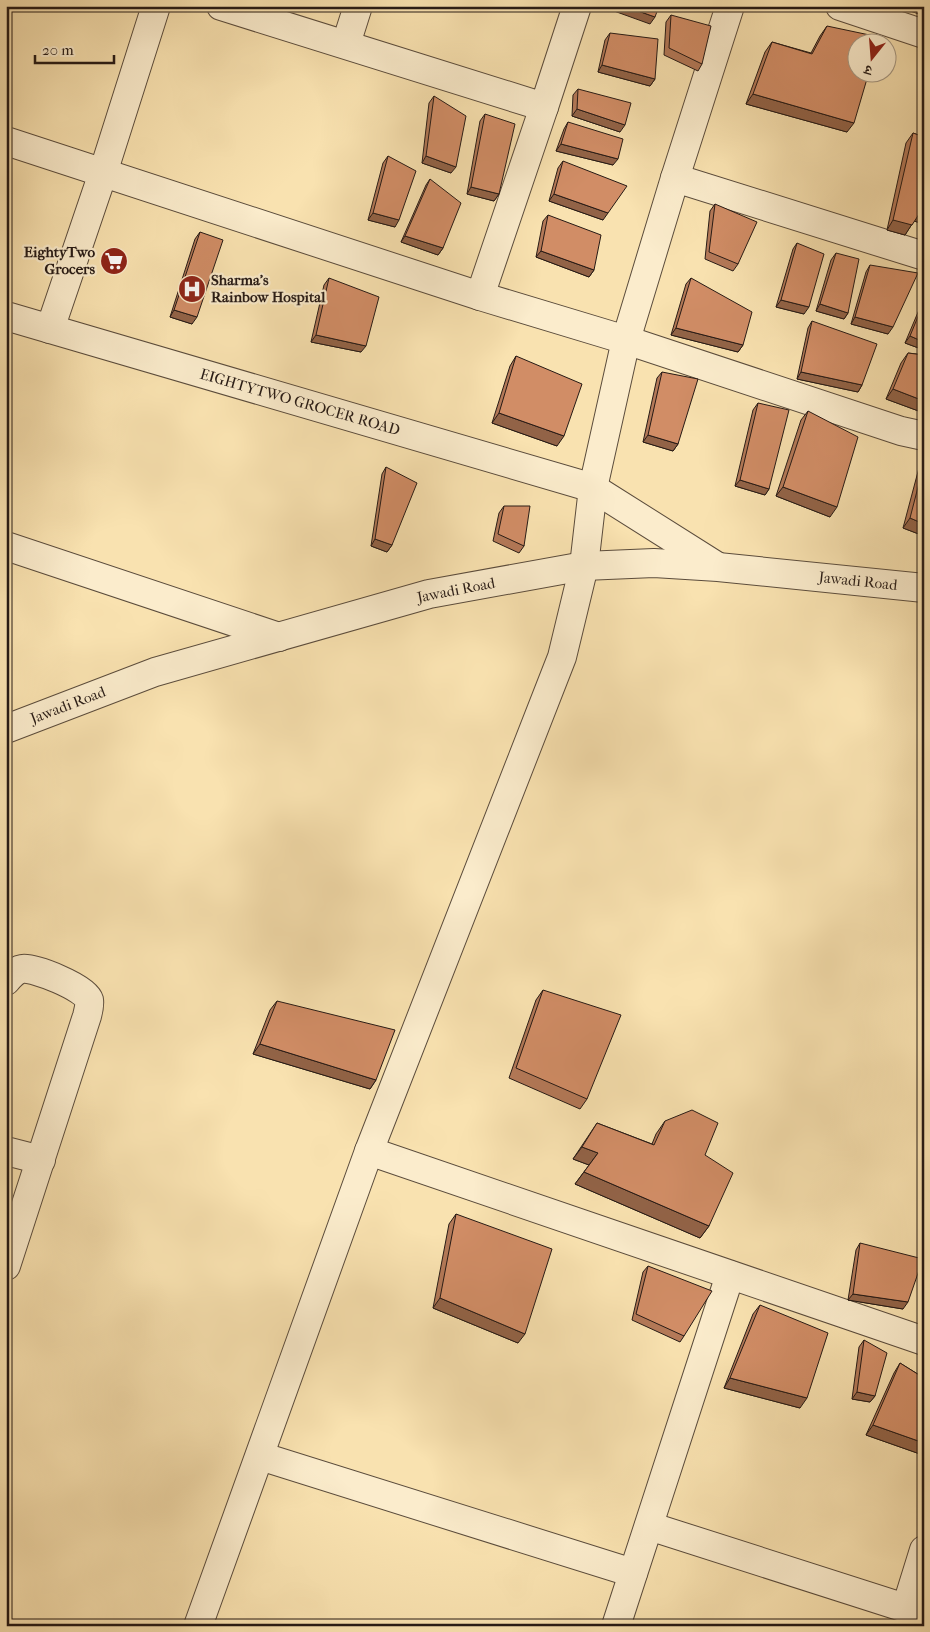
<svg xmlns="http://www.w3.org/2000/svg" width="930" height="1632" font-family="'IM FELL French Canon','Noto Serif Devanagari',serif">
  <rect width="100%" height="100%" fill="#f9e2b0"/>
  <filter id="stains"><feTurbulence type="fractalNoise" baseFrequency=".004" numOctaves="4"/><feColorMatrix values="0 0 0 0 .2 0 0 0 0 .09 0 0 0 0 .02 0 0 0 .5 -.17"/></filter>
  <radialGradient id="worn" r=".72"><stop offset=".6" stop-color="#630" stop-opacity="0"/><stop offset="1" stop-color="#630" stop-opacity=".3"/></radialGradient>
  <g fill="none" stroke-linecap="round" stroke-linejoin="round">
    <g stroke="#5b4c3c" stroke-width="30">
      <g id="minor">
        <polyline points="221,6 544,107 577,6"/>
        <polyline points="730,6 675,178 626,340 593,488 584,566 562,657 369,1151 924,1341"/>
        <polyline points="840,6 924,34"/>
        <polyline points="346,44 358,6"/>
        <polyline points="6,141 480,296 626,340 901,431 924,436"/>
        <polyline points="675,178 924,256"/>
        <polyline points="480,296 544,107"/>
        <polyline points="6,316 593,488 715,565"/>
        <polyline points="50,329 103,173 156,6"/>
        <polyline points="6,546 279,637"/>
        <polyline points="6,729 155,672 429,594 584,566 654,563 718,567 924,588"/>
        <path d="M6,981C10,976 16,970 22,969C34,967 86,988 89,1000C90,1005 88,1012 87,1016L6,1266"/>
        <polyline points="6,1151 41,1160"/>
        <polyline points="260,1456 633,1573"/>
        <polyline points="649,1526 924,1614"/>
        <polyline points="906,1608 924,1550"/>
        <polyline points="198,1626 369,1151"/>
        <polyline points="616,1626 730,1275"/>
      </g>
    </g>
    <use href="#minor" stroke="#fbeccc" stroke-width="28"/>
  </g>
  <g fill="#b47958" stroke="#261a15">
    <polygon points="671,15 702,64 698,71 664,55 666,22"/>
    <polygon points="827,26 847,132 746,104 765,52 772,42 811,53 820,36"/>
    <polygon points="610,33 655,79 650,86 598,72 605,40"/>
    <polygon points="578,89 620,132 572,116 573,95"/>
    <polygon points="434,96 451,173 422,163 429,103"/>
    <polygon points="485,114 499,194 494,201 467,194 480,121"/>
    <polygon points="568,122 613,165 556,151 564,129"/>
    <polygon points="913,133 924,137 924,224 914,221 905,235 887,230 906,143"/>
    <polygon points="388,156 395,227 368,220 383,163"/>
    <polygon points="563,161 603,220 549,201 558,168"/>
    <polygon points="430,179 443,248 438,255 401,242 426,185"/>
    <polygon points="715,204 738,264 733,271 705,259 710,211"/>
    <polygon points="548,215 594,270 589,277 536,257 543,221"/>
    <polygon points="200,232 192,324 170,317 195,239"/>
    <polygon points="797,243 804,314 776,307 793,249"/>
    <polygon points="836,253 848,313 844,319 816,311 831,260"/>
    <polygon points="870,265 888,334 851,324 866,272"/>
    <polygon points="329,278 361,352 311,342 324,285"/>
    <polygon points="691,278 743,345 738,352 671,335 686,284"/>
    <polygon points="924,298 924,350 905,343"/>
    <polygon points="812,321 862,385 858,392 797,379 808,328"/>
    <polygon points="908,353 924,355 924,413 886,399 901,363"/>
    <polygon points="516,356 557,446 492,423 510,366"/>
    <polygon points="662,372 678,444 673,451 643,442 657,378"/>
    <polygon points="758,403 769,489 765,495 735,486 753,410"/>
    <polygon points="808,411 830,517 776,496 801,420"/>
    <polygon points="924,449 924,536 903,528"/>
    <polygon points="386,467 392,545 387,552 371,546 382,474"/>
    <polygon points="504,506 524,546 519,553 493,541 499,513"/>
    <polygon points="543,990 587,1099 580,1109 509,1078 536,1000"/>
    <polygon points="277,1001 376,1080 370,1089 253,1054 270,1010"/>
    <polygon points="665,1121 705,1155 709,1226 700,1238 575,1184 589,1165 573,1159 597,1123 652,1144 656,1134"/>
    <polygon points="456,1214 518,1343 433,1308 449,1224"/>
    <polygon points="860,1243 903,1309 848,1300 856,1250"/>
    <polygon points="648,1266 684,1336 680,1342 632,1320 643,1272"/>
    <polygon points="760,1305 800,1408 724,1388 753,1314"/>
    <polygon points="864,1340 875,1396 870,1402 852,1399 859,1347"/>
    <polygon points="900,1363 924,1378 924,1448 920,1454 866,1435 894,1373"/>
  </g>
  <g fill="#926347" stroke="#261a15">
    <polygon points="617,6 624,6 655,17 650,24 614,11"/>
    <polygon points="702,6 720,6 717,10"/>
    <polygon points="895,6 924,6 924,12 922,15"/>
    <polygon points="602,65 655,79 650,86 598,72"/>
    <polygon points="753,94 854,123 847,132 746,104"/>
    <polygon points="577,109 625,125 620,132 572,116"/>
    <polygon points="561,144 618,159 613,165 556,151"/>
    <polygon points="426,156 456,167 451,173 422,163"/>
    <polygon points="471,187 499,194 494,201 467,194"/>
    <polygon points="554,194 608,213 603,220 549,201"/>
    <polygon points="921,211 924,212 924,224 914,221 905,235 887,230 893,220"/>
    <polygon points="373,213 399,220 395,227 368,220"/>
    <polygon points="405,236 443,248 438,255 401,242"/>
    <polygon points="541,251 594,270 589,277 536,257"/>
    <polygon points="781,300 809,307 804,314 776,307"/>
    <polygon points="820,304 848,313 844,319 816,311"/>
    <polygon points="174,310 197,317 192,324 170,317"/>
    <polygon points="855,317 893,327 888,334 851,324"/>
    <polygon points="676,328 743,345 738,352 671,335"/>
    <polygon points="316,335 366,346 361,352 311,342"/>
    <polygon points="910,336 924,342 924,350 905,343"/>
    <polygon points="801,372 862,385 858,392 797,379"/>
    <polygon points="893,389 924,401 924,413 886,399"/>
    <polygon points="499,413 564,436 557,446 492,423"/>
    <polygon points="648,435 678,444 673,451 643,442"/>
    <polygon points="740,480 769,489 765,495 735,486"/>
    <polygon points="783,487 837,507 830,517 776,496"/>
    <polygon points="910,518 924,524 924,536 903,528"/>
    <polygon points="375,539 392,545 387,552 371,546"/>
    <polygon points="260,1044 376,1080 370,1089 253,1054"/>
    <polygon points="582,1147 598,1153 589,1165 573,1159"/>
    <polygon points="584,1172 709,1226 700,1238 575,1184"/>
    <polygon points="853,1294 908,1302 903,1309 848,1300"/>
    <polygon points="440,1298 525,1334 518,1343 433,1308"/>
    <polygon points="730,1378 807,1398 800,1408 724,1388"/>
    <polygon points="857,1392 875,1396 870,1402 852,1399"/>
    <polygon points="873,1425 924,1443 924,1448 920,1454 866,1435"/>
  </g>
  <g fill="#d18d66" stroke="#261a15">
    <polygon points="624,6 659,6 655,17"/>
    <polygon points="671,15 711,26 702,64 669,48"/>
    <polygon points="827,26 879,37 877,42 858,42 858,72 869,72 854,123 753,94 772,42 812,54"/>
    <polygon points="610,33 658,39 655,79 602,65"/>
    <polygon points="578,89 631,103 625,125 577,109"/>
    <polygon points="434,96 466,116 456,167 426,156"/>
    <polygon points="485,114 515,124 499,194 471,187"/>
    <polygon points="568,122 623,139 618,159 561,144"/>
    <polygon points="913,133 924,137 924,212 921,211 912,225 893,220"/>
    <polygon points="388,156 416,171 399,220 373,213"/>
    <polygon points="563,161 627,186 608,213 554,194"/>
    <polygon points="430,179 461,203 443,248 405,236"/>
    <polygon points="715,204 757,222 738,264 709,252"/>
    <polygon points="548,215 601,235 594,270 541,251"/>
    <polygon points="200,232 223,240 197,317 174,310"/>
    <polygon points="797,243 824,254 809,307 781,300"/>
    <polygon points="836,253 859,259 848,313 820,304"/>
    <polygon points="870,265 918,273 893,327 855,317"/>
    <polygon points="329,278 379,297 366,346 316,335"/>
    <polygon points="691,278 752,312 743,345 676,328"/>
    <polygon points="924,302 924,342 910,336"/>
    <polygon points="812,321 877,344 862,385 801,372"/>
    <polygon points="908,353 924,355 924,401 893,389"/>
    <polygon points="516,356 582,384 564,436 499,413"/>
    <polygon points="662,372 698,379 678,444 648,435"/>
    <polygon points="758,403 789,410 769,489 740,480"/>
    <polygon points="808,411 858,437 837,507 783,487"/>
    <polygon points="924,464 924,524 910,518"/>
    <polygon points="386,467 417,483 392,545 375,539"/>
    <polygon points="504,506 530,506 524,546 498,534"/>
    <polygon points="543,990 621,1015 587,1099 516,1068"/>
    <polygon points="277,1001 395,1030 376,1080 260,1044"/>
    <polygon points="692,1110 718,1123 705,1155 733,1173 709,1226 584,1172 598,1153 582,1147 597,1123 654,1145 665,1121"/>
    <polygon points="456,1214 552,1249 525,1334 440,1298"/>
    <polygon points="860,1243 923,1259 908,1302 853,1294"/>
    <polygon points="648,1266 712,1291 684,1336 636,1314"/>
    <polygon points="760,1305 828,1333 807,1398 730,1378"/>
    <polygon points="864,1340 887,1353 875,1396 857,1392"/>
    <polygon points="900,1363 924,1378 924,1443 873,1425"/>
  </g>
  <defs>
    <g id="supermarket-disc" transform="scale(1.4375)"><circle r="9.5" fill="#8f2418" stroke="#fbeccc"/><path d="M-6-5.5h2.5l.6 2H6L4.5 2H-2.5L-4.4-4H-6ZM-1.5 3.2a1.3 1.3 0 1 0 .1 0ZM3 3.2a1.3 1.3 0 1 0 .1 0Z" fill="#fff"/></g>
    <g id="hospital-disc" transform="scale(1.4375)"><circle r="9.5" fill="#8f2418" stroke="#fbeccc"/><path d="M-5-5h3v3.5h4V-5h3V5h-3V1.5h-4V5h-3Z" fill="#fff"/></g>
  </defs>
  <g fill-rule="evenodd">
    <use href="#supermarket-disc" x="114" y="261"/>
    <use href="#hospital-disc" x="192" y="289"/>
  </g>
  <g text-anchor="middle" stroke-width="4.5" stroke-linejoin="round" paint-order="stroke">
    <g font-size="15" font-weight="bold" fill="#261a15" stroke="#fbeccc" text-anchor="end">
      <text x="95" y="257">EightyTwo<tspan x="95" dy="17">Grocers</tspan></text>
      <text x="211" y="285" text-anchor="start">Sharma's<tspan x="211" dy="17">Rainbow Hospital</tspan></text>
    </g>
    <g font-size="15" fill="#261a15" stroke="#fbeccc">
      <text transform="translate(300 402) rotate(16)" y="5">EIGHTYTWO GROCER ROAD</text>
      <text transform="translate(858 581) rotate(6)" y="5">Jawadi Road</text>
      <text transform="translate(456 590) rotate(-11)" y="5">Jawadi Road</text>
      <text transform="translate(68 705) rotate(-21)" y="5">Jawadi Road</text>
    </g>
  </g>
  <rect width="930" height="1632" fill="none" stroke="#f9e2b0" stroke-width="25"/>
  <rect x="8" y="8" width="915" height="1617" fill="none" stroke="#261a15" stroke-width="2.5"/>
  <rect x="12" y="12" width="905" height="1607" fill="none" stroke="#261a15"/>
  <g transform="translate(872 58) rotate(197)"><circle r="24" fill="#fbeccc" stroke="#a69883"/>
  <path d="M0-4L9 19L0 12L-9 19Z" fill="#8f2418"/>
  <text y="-8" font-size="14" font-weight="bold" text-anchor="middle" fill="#261a15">उ</text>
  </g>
  <path d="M35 55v8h79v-8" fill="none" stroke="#261a15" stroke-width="2.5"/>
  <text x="42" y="55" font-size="15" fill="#261a15" stroke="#fbeccc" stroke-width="4" paint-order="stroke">20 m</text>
  <rect width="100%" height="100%" filter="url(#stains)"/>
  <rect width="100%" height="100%" fill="url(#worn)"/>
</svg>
